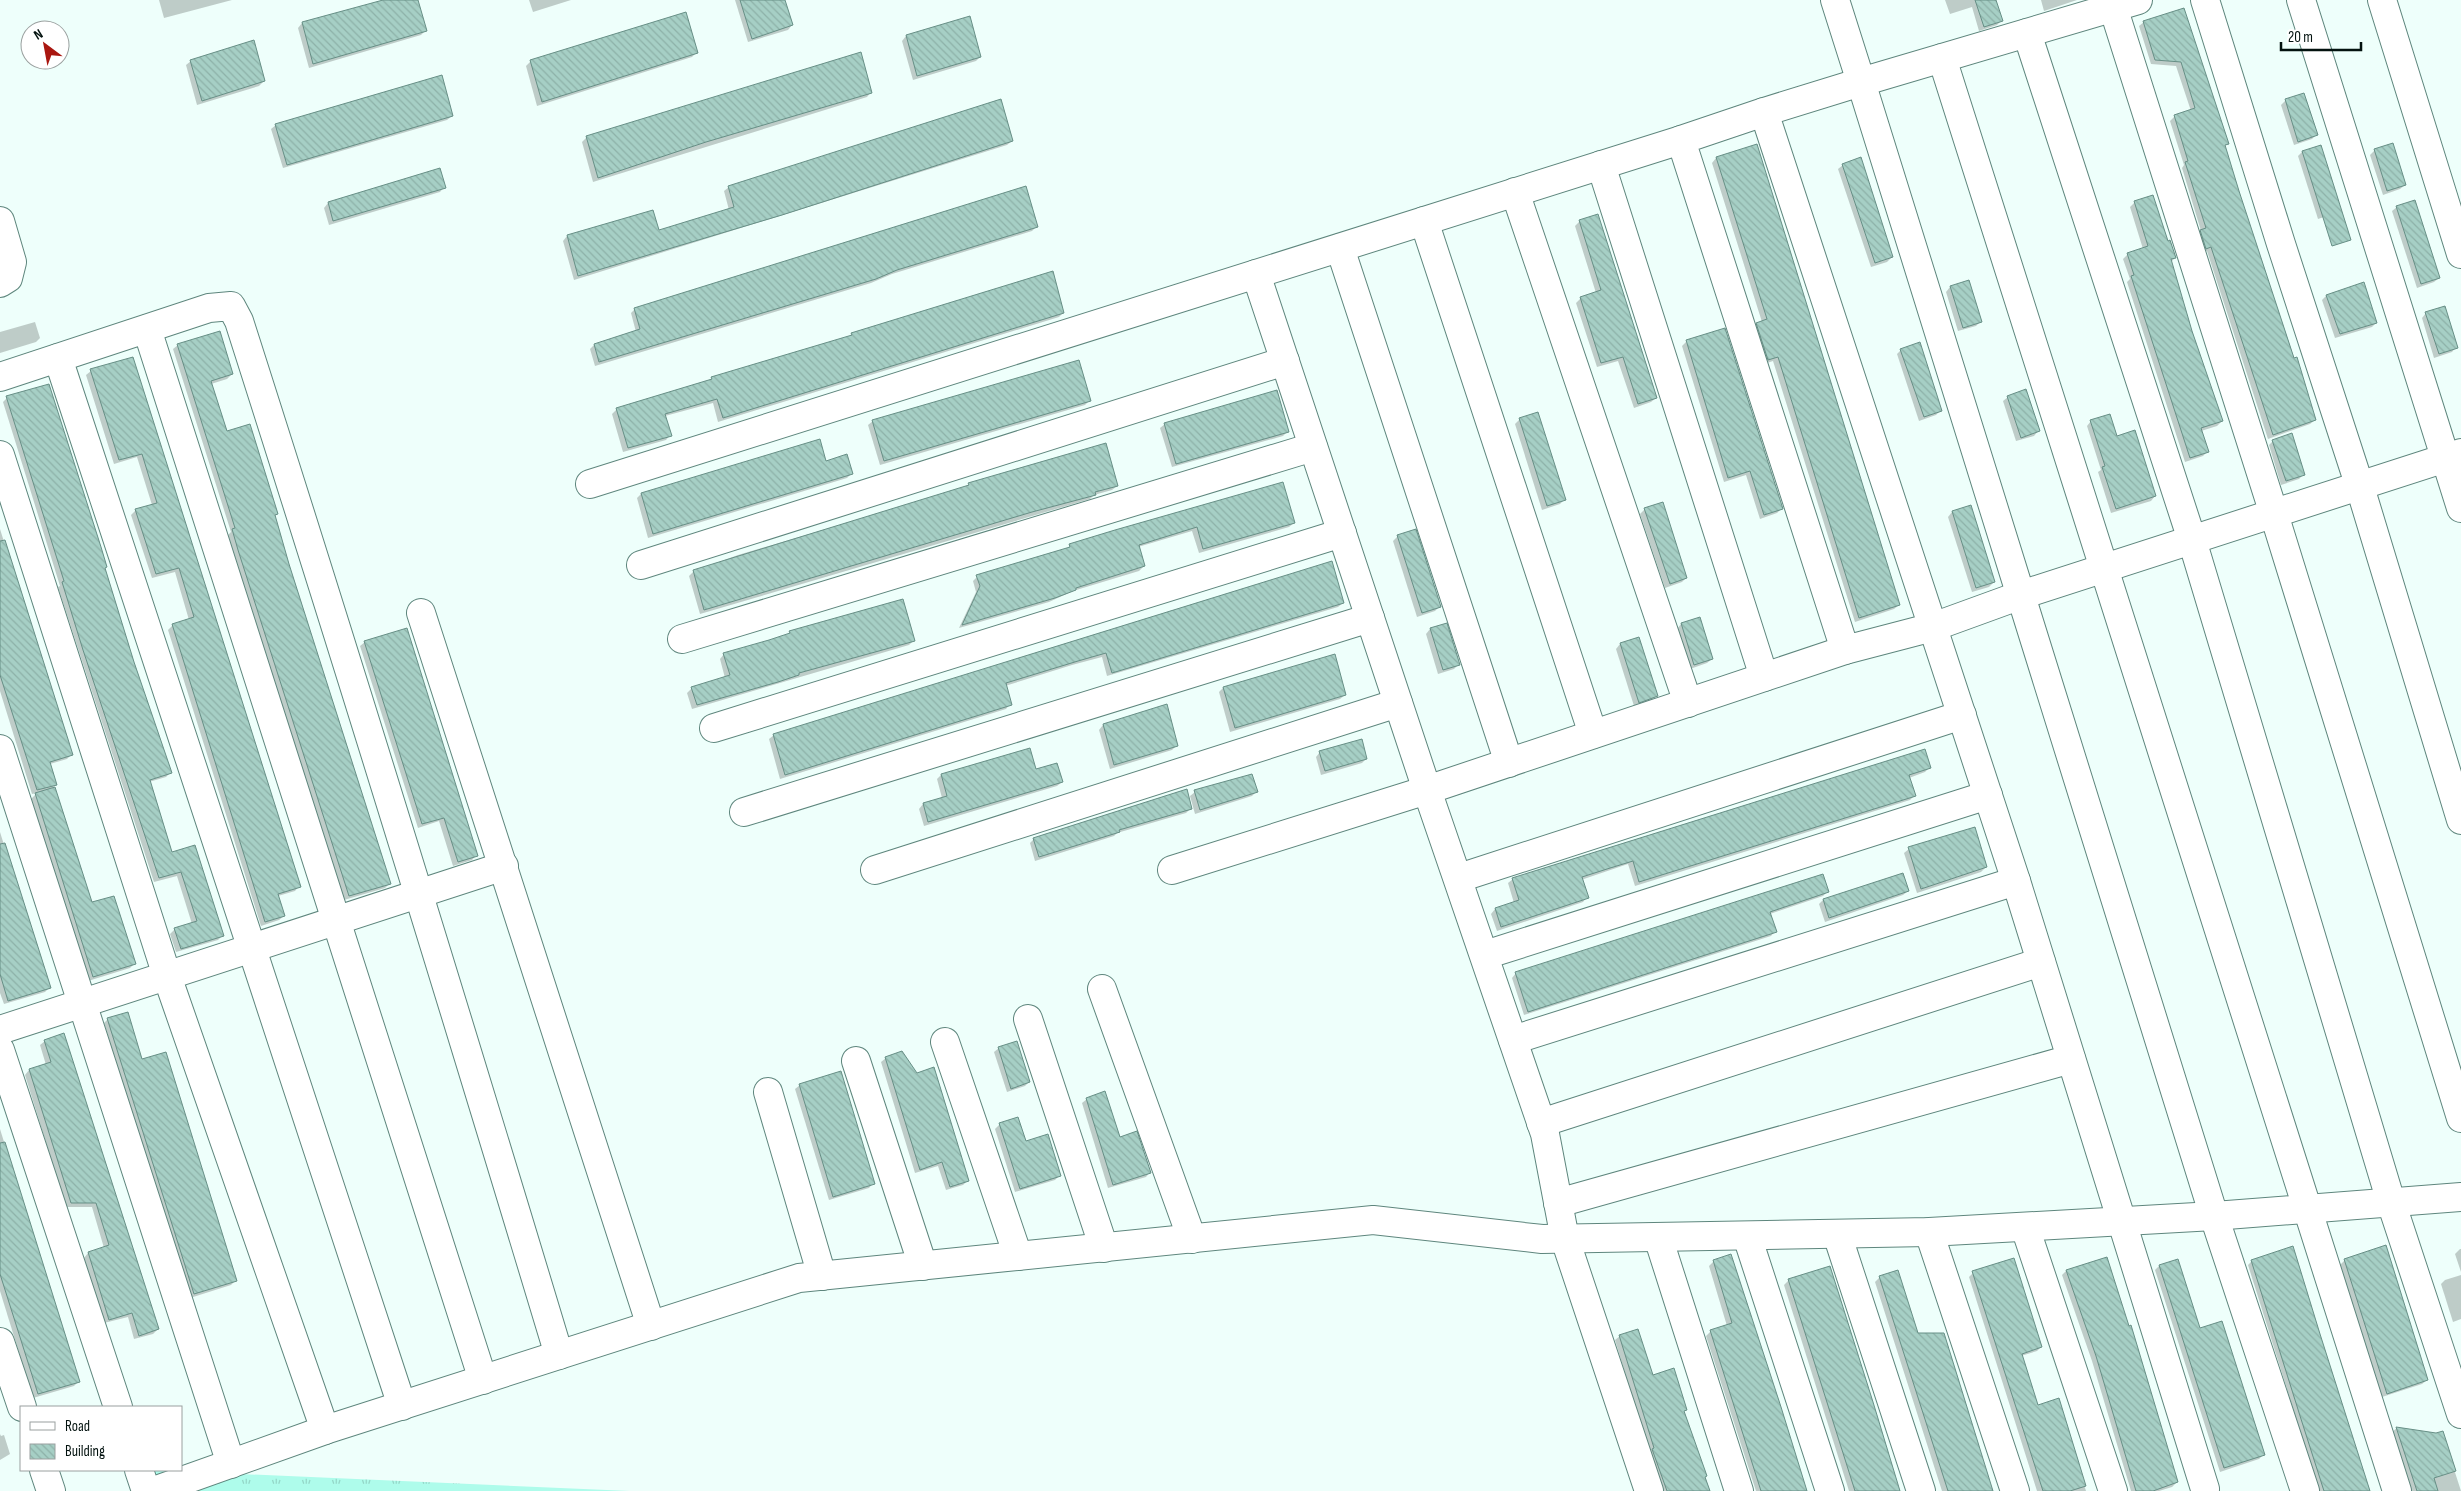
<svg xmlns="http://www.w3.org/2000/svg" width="2461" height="1491" font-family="'Sofia Sans Condensed',sans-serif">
  <defs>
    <pattern id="grass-tufts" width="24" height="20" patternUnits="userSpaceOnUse" patternTransform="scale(1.25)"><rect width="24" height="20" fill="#aefceb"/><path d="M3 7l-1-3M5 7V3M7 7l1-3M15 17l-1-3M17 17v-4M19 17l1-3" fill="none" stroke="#94d7c8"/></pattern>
    <pattern id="building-back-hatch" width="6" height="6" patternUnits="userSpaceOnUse" patternTransform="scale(1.25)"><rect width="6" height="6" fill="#a6cfc5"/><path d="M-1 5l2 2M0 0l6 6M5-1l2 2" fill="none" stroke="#8db1a8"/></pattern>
  </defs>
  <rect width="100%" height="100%" fill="#eefffb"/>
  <polygon fill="url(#grass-tufts)" points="149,1470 630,1491 153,1491"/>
  <g fill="#0003">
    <polygon points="159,0 232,0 164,18"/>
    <polygon points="386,0 416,0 425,31 421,35 309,68 298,28 302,23"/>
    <polygon points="529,0 571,0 533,12"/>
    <polygon points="735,0 784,0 792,25 788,30 748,42"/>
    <polygon points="1945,0 1995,0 2001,21 1997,25 1979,31 1972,7 1950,14"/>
    <polygon points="2041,0 2077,0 2044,11"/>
    <polygon points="2183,9 2227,144 2224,146 2238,191 2315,420 2310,424 2268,439 2207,251 2202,253 2196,236 2201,231 2182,168 2184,165 2170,121 2175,116 2191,111 2176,66 2151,64 2139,26 2144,22"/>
    <polygon points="686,14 697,52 692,57 537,106 526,66 530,62"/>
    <polygon points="906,36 980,57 976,61 913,80 902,41"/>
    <polygon points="191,61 264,81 259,86 197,105 186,65"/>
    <polygon points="871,92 867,97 593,182 582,142 587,137"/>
    <polygon points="2286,100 2316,135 2312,139 2294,145 2281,105"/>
    <polygon points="452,116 447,120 283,168 271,129 276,125"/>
    <polygon points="1012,141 1007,145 574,280 563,241 567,236 658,232 729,210 724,191 729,187"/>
    <polygon points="1756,146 1899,605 1894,609 1855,622 1773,361 1764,364 1752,328 1762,322 1712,163 1716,158"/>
    <polygon points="2375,150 2405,185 2400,189 2383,195 2370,155"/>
    <polygon points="2302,152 2336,213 2318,219 2298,156"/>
    <polygon points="1843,165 1892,257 1887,262 1871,267 1838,169"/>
    <polygon points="439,170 444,187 440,192 329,225 324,208 328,203"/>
    <polygon points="2135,202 2167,242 2175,258 2171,262 2191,332 2222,421 2217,426 2201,431 2207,452 2203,456 2185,462 2127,282 2130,279 2123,259 2128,254 2143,249 2130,207"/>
    <polygon points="2397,207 2439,278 2434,282 2417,288 2392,211"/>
    <polygon points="1597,216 1656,398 1651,402 1634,408 1618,361 1597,367 1576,303 1581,298 1596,293 1575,226 1579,222"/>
    <polygon points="1037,226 1032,231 892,274 871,283 595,366 590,349 594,345 636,332 631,313 635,309"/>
    <polygon points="1968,282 1981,321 1976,326 1958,331 1946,292 1950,287"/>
    <polygon points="2327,295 2376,323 2372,327 2335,338 2322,300"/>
    <polygon points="1063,313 1059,317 718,422 713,403 665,416 670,435 666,440 623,452 612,414 617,409 709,381 712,378 849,337 852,334"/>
    <polygon points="2426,313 2456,347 2452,352 2434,358 2422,318"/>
    <polygon points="35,322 40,338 36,342 0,353 0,332"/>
    <polygon points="1686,342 1782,508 1777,513 1760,519 1746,475 1724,482 1682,346"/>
    <polygon points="178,345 232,374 227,379 211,384 226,432 276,514 274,516 288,564 390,883 385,888 344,900 228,535 231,532 173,349"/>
    <polygon points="1901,350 1940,411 1936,415 1919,421 1897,354"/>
    <polygon points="132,358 299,886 295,891 278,896 284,916 279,920 261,926 168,630 172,626 189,620 175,572 152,578 131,515 135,511 152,505 137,457 114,464 86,375 91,371"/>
    <polygon points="2008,397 2038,431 2034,436 2016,441 2003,401"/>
    <polygon points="7,398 103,569 170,773 166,777 149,782 171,853 222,936 218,940 176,952 170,934 175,929 192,924 177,876 154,882 58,587 60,586 3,402"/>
    <polygon points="1089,401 1085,405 880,465 868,425 873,421"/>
    <polygon points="1520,419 1564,500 1560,504 1542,510 1515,424"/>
    <polygon points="2091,421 2155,496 2151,501 2111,513 2098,472 2101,470 2087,426"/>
    <polygon points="1165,424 1288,431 1283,436 1172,467 1160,428"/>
    <polygon points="2273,441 2303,475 2299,479 2281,485 2269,445"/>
    <polygon points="825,462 852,473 847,478 648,538 637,498 641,494"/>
    <polygon points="1282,483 1294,523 1289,527 1199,553 1192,531 1138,547 1144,566 1139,571 1073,591 1049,602 959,628 976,592 973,581 977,577 1065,550 1070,546"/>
    <polygon points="969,484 1117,486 1112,490 1094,495 1090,499 700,614 689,576 694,571 738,555 965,488"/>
    <polygon points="1662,504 1686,578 1682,582 1665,588 1640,514 1644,510"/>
    <polygon points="1952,512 1994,582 1989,587 1972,592 1948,517"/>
    <polygon points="0,529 71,755 67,759 50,764 56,784 50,790 91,904 134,964 130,968 88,981 31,799 37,793 32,794 0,691"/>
    <polygon points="1398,536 1439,607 1435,611 1417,617 1393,541"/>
    <polygon points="1331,563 1343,603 1338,607 1107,676 1102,657 1072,665 1005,686 1010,704 1006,709 780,779 769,739 774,735"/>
    <polygon points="1446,624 1459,664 1454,669 1438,674 1426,634 1430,629"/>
    <polygon points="1681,624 1712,659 1707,663 1690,669 1677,629"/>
    <polygon points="790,632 914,640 909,645 692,709 687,693 692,688 725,678 720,659 724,654 786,636"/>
    <polygon points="365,642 476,855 472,860 453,866 439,821 418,828 360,646"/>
    <polygon points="1620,644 1656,696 1652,700 1634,706 1616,649"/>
    <polygon points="1223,688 1345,695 1340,699 1230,732 1219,692"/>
    <polygon points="1103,725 1177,745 1172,750 1110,769 1099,730"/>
    <polygon points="1029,749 1035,771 1062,782 1057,786 924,826 919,809 923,804 942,798 937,779 941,775"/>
    <polygon points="1320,752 1366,759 1362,763 1321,775 1316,757"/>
    <polygon points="1929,768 1925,772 1909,778 1914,796 1910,800 1635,886 1628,864 1581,880 1587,897 1583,902 1497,931 1491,914 1495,909 1514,903 1508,883 1513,879"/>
    <polygon points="1195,792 1256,792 1252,796 1195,814 1190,796"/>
    <polygon points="1191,808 1186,813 1117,833 1114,836 1035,861 1030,843 1034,839"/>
    <polygon points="0,832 49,988 45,992 4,1004 0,993"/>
    <polygon points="1909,849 1986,867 1981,872 1917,893 1904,853"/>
    <polygon points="1903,875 1908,891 1903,895 1825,922 1819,904 1823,900"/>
    <polygon points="1828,891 1823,896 1770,914 1775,931 1771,936 1524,1015 1512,978 1516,973"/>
    <polygon points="108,1019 141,1061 235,1281 231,1285 190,1298 104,1023"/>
    <polygon points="45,1041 158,1329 153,1334 134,1339 128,1317 104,1323 84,1258 88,1253 104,1248 92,1207 66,1207 25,1075 29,1070 46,1065 40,1045"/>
    <polygon points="999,1048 1029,1082 1025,1086 1007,1092 994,1052"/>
    <polygon points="886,1058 968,1180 963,1185 946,1190 938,1166 915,1173 881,1062"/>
    <polygon points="800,1085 873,1183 869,1188 829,1200 795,1089"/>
    <polygon points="1087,1099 1150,1172 1146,1177 1108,1188 1082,1103"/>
    <polygon points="1000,1124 1025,1143 1060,1175 1055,1180 1015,1192 995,1129"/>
    <polygon points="0,1129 79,1381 74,1386 33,1398 0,1291"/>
    <polygon points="2460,1249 2461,1249 2461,1272 2455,1254"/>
    <polygon points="2177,1260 2199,1329 2264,1454 2259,1459 2220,1472 2155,1270 2159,1266"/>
    <polygon points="2345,1260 2427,1380 2422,1384 2382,1397 2340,1265"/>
    <polygon points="1714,1261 1805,1491 1756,1491 1706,1336 1711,1331 1727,1326 1709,1266"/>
    <polygon points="2252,1261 2368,1491 2319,1491 2248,1265"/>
    <polygon points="2066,1271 2177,1482 2172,1487 2159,1491 2131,1491 2092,1361 2062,1275"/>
    <polygon points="1897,1272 1917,1334 1993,1491 1942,1491 1875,1282 1879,1278"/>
    <polygon points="1973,1273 2041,1347 2037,1351 2021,1356 2038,1406 2058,1400 2086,1491 2037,1491 1969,1277"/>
    <polygon points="2461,1275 2461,1319 2453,1322 2441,1284 2445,1280"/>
    <polygon points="1789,1280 1899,1491 1849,1491 1784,1285"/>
    <polygon points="1620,1336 1683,1412 1710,1491 1661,1491 1615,1340"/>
    <polygon points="2397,1428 2436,1435 2442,1432 2461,1491 2411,1491 2392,1432"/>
    <polygon points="0,1434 1,1436 4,1435 10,1454 0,1460"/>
  </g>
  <g fill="url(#building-back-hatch)" stroke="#678f86">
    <polygon points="383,0 418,0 427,31 313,64 302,22"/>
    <polygon points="740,0 785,0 793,25 752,39"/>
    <polygon points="1975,0 1996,0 2003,21 1984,27"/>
    <polygon points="2184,8 2229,144 2225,145 2239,191 2294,358 2297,357 2316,420 2273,435 2211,247 2206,249 2200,230 2206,228 2185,162 2188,161 2174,115 2195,108 2181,62 2155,60 2143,21"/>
    <polygon points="686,12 698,53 542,102 530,60"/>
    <polygon points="970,16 981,57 917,76 906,35"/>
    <polygon points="254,40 265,81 202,101 190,60"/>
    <polygon points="861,52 872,93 706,142 598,178 586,136"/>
    <polygon points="442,75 453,116 287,165 275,124"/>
    <polygon points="2304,93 2318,135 2298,142 2285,99"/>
    <polygon points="1001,99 1013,141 782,215 578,276 567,235 653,210 659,230 734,207 728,186"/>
    <polygon points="2393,143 2406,185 2387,191 2374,149"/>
    <polygon points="1757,144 1900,605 1859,618 1778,357 1768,360 1756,323 1767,319 1716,157"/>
    <polygon points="2321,145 2351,240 2332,246 2302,151"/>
    <polygon points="1861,157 1893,257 1875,263 1842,164"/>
    <polygon points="440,168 446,188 333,221 328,202"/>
    <polygon points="1026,186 1038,227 897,270 876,279 599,362 594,344 640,329 634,308"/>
    <polygon points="2153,195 2168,241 2170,240 2176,258 2171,259 2192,331 2223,421 2201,428 2209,452 2190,458 2131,276 2134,275 2127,253 2148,246 2134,201"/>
    <polygon points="2415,200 2440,278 2421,284 2396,206"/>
    <polygon points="1598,214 1657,398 1638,404 1623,357 1601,363 1580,297 1601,290 1579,220"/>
    <polygon points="1053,271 1064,313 723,418 717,399 665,414 672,436 628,448 616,408 712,379 711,377 852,335 851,333"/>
    <polygon points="1969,280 1982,322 1963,328 1950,286"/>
    <polygon points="2364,282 2377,323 2340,334 2326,295"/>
    <polygon points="2445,306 2458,348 2439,354 2425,312"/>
    <polygon points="1725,328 1783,509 1764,515 1750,471 1728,478 1686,340"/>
    <polygon points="220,331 233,374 211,381 227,431 250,424 278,514 275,515 289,564 391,884 349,896 238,550 232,529 235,528 177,344"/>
    <polygon points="1920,342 1942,411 1924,417 1900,349"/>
    <polygon points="133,357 301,887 278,894 285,916 265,922 172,624 194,617 179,568 156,574 135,509 157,503 142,454 119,460 90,369"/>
    <polygon points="1079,360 1091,401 884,461 872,420"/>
    <polygon points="49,384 101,547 107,567 105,568 134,662 172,773 150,780 172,852 195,845 224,936 181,949 174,928 197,921 181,872 159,878 83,650 62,582 64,581 6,396"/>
    <polygon points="2026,389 2040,431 2021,438 2007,396"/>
    <polygon points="1277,390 1289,432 1176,464 1164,423"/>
    <polygon points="1538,412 1566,500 1547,506 1519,418"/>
    <polygon points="2110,414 2117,436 2135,430 2156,496 2116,509 2102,467 2105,466 2090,420"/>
    <polygon points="2292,433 2305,475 2286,481 2272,440"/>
    <polygon points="820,439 826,461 847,454 853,474 653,534 641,493"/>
    <polygon points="1106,443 1118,486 1095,492 1096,495 1032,512 704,610 693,570 969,485 968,483"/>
    <polygon points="1283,482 1295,523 1203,549 1197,527 1139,545 1145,566 1076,588 1076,590 1055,598 962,625 980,586 976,575 1070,547 1069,544 1115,530"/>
    <polygon points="1663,502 1687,578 1670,584 1644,508"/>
    <polygon points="1971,505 1995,582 1976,588 1952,511"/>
    <polygon points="1416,529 1441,607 1422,613 1397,535"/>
    <polygon points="5,540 73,755 50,762 57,785 37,790 0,675 0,541"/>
    <polygon points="1332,561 1344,603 1112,673 1106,653 1078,661 1006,683 1012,705 785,775 773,734"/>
    <polygon points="903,599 915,641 799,673 799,675 778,682 697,705 691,687 730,675 723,653 769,640 790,633 789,631"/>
    <polygon points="1700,617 1713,659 1694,665 1681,623"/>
    <polygon points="1447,623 1460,665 1443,670 1430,628"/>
    <polygon points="407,628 478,856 458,862 444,818 422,824 364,641"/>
    <polygon points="1639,637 1658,696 1639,703 1620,643"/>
    <polygon points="1335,654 1346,695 1235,728 1223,687"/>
    <polygon points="1167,704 1178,746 1114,765 1103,724"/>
    <polygon points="1362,739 1367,759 1325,771 1319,751"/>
    <polygon points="1030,748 1036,769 1057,763 1063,782 928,822 923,803 947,796 941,774"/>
    <polygon points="1925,749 1931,768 1909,775 1916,796 1639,882 1633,861 1607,869 1582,877 1589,898 1501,927 1495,908 1519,900 1512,878"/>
    <polygon points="1252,774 1258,792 1200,810 1194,790"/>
    <polygon points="55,787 92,902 114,896 136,964 93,977 35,793"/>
    <polygon points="1187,789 1192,809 1119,830 1120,832 1039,857 1033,838"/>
    <polygon points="1975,827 1987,867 1921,889 1908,847"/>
    <polygon points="5,843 51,988 8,1001 0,974 0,844"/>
    <polygon points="1903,873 1909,891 1829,918 1823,899"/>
    <polygon points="1823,874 1829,892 1770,912 1777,932 1528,1012 1515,972"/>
    <polygon points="128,1012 142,1059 166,1052 237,1281 194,1294 107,1018"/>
    <polygon points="64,1033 159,1329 139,1336 132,1313 109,1320 88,1252 109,1245 96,1203 71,1203 29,1069 51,1062 44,1040"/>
    <polygon points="1017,1041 1030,1082 1011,1089 998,1047"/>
    <polygon points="902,1051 917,1073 934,1067 969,1181 950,1187 942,1162 920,1170 885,1057"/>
    <polygon points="841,1071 875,1184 833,1197 799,1084"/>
    <polygon points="1105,1091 1120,1137 1137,1131 1151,1173 1113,1185 1086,1098"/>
    <polygon points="1018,1117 1026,1141 1048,1134 1061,1176 1020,1189 999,1123"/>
    <polygon points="5,1142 80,1382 38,1394 0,1274 0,1143"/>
    <polygon points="2386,1245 2428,1380 2387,1394 2344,1259"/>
    <polygon points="2293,1246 2320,1334 2370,1491 2324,1491 2301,1419 2251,1260"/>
    <polygon points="1731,1254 1781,1407 1807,1491 1761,1491 1710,1330 1732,1323 1713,1260"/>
    <polygon points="2107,1257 2129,1326 2131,1325 2178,1482 2153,1491 2136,1491 2096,1356 2066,1270"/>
    <polygon points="2014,1258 2042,1347 2022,1354 2038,1405 2059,1398 2086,1486 2070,1491 2043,1491 1972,1271"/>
    <polygon points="2178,1259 2200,1328 2222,1321 2265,1455 2224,1468 2159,1265"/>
    <polygon points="1830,1266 1873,1402 1900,1491 1855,1491 1788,1279"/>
    <polygon points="1898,1270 1918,1333 1944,1333 1993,1491 1948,1491 1879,1276"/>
    <polygon points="1638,1329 1653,1375 1674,1368 1687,1410 1684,1411 1707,1476 1705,1477 1710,1491 1667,1491 1652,1449 1654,1448 1619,1335"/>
    <polygon points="2396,1427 2436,1433 2443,1431 2456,1471 2434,1478 2438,1491 2417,1491"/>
  </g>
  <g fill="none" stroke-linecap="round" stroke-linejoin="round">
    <g stroke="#5e867d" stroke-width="30">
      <g id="minor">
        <polyline points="1835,0 1861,82 2138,0"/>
        <polyline points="2205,0 2281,244 2360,487 2461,820"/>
        <polyline points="2301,0 2461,508"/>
        <polyline points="2113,7 2274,514 2461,1118"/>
        <polyline points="2027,33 2192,540 2391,1202 2461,1414"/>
        <polyline points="1942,58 2397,1491"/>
        <polyline points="1764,112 1681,140 1845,650 1933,627 2021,595 2461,453"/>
        <polyline points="1601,165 1764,677"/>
        <polyline points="1515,192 1688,703"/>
        <polyline points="0,221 12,262 8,278 0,283"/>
        <polyline points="1424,221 1593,734"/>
        <polyline points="1340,248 1509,763"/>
        <polyline points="1256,274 1427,790 1845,650"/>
        <polyline points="147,329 483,1380"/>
        <polyline points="58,358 402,1406"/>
        <path d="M0,377L209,308L231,306L239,321C349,665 455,1010 559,1355"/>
        <polyline points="0,455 167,976 325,1430"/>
        <polyline points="590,484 1681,140"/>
        <polyline points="641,565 1285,361"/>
        <polyline points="421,613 651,1326"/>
        <polyline points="682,639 1313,447"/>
        <polyline points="714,728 1342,533"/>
        <polyline points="0,749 231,1464"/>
        <polyline points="744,812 1370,618"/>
        <polyline points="875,870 1398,703"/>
        <polyline points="1172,870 1427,790 1545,1134 1565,1239 1649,1491"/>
        <polyline points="1459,878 1962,715"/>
        <polyline points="1485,955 1988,795"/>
        <polyline points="1102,989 1192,1239"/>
        <polyline points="1028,1019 1104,1248"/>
        <polyline points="0,1030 504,866"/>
        <polyline points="1513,1040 2016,881"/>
        <polyline points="945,1042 1018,1256"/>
        <polyline points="0,1050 118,1407"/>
        <polyline points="856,1061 923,1266"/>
        <polyline points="768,1092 822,1276"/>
        <polyline points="1541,1123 2041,962"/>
        <polyline points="1558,1203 2071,1059"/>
        <polyline points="2025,1227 2113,1491"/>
        <polyline points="1929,1232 2015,1491"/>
        <polyline points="1837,1234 1921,1491"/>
        <polyline points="1747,1236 1830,1491"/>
        <polyline points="1658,1237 1739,1491"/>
        <polyline points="0,1342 22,1407"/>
        <polyline points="44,1470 51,1491"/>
        <polyline points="139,1470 146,1491"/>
        <polyline points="2205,1489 2016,881 1764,112 1861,82 2214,1216 2305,1491"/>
        <polyline points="154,1491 325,1430 799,1278 1373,1220 1542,1239 1929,1232 2214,1216 2461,1197"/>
      </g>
    </g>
    <g stroke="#5e867d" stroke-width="30">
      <polyline id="tertiary" points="2382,0 2461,254"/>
    </g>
    <use href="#minor" stroke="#fff" stroke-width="28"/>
    <use href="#tertiary" stroke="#fff" stroke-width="28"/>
  </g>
  <rect x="20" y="1406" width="162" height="65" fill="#ffffff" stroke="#9aa09f"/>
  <rect x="30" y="1422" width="25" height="8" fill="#ffffff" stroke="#9aa09f"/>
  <text x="65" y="1431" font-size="15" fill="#03120f">Road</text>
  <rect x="30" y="1444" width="25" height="15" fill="url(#building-back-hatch)" stroke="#9aa09f"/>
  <text x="65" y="1456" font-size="15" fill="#03120f">Building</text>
  <g transform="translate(45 45) rotate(328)"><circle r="24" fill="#ffffff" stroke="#9aa09f"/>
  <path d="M0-4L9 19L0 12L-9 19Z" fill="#a91710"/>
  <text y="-8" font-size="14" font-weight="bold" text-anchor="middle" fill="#03120f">N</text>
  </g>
  <path d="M2281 42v8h80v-8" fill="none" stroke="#03120f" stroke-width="2.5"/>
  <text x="2288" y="42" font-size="15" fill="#03120f" stroke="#ffffff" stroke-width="4" paint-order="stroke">20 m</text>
</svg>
